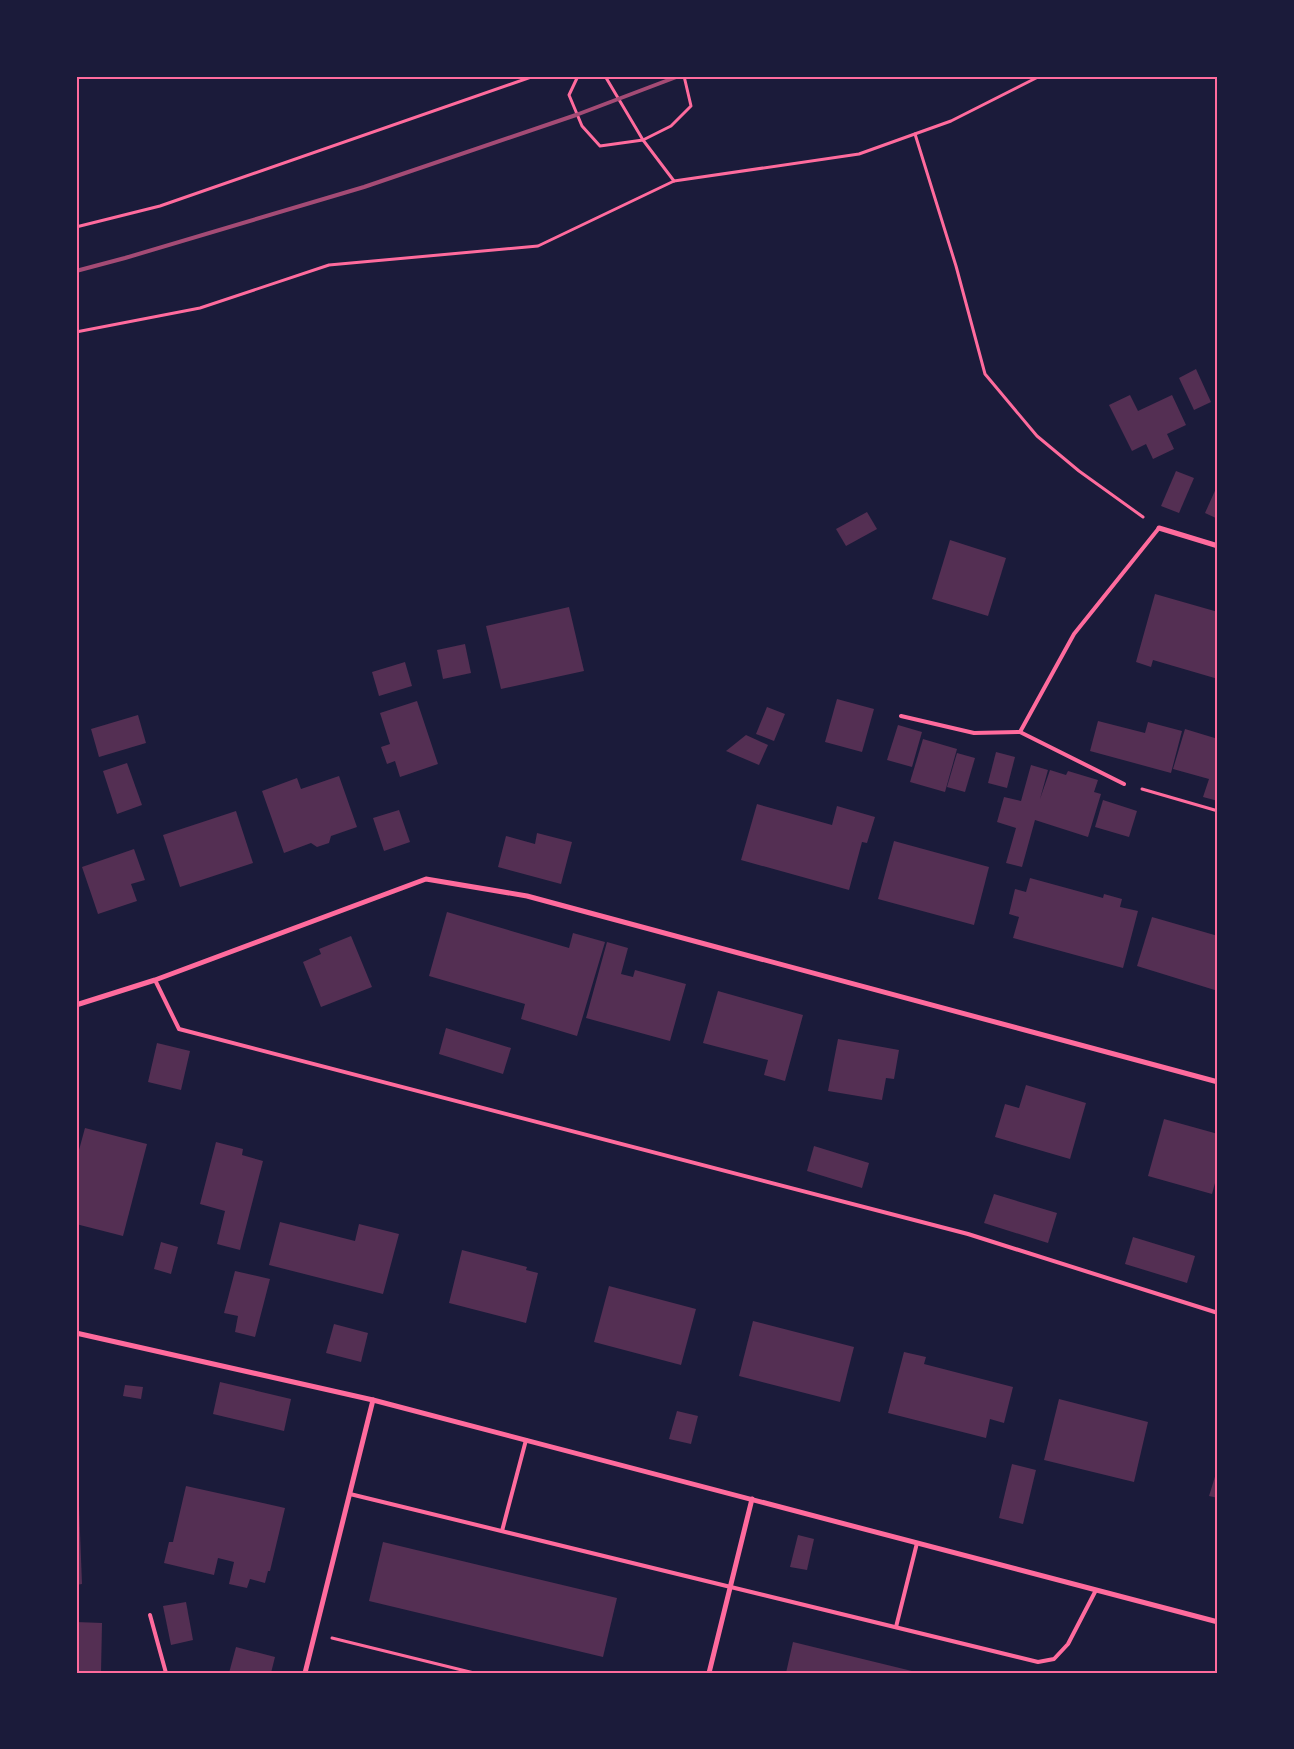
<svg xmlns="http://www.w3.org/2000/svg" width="1294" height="1749" font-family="'Noto Sans',sans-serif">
  <rect width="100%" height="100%" fill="#1b1b3a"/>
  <g fill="#542f53">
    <polygon points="1196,369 1211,402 1194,410 1179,378"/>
    <polygon points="1130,395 1138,411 1172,395 1186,425 1167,434 1174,449 1153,459 1146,444 1132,451 1109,405"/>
    <polygon points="1176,471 1194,478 1179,513 1161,506"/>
    <polygon points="1218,484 1218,519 1205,513"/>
    <polygon points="867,512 877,529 846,546 836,529"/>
    <polygon points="950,540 1006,558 988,616 932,599"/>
    <polygon points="1155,594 1218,612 1218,679 1153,660 1151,667 1136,662"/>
    <polygon points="569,607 584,671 501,689 486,626"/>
    <polygon points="465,644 471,673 443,679 437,650"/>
    <polygon points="405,662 412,686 379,696 372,672"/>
    <polygon points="837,699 874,709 862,752 825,742"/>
    <polygon points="417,701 438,764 400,777 395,761 387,764 381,747 390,744 380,713"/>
    <polygon points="767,707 785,714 774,741 756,734"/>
    <polygon points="138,715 146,743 99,757 91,729"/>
    <polygon points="1098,721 1145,733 1148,722 1182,731 1171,773 1090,751"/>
    <polygon points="898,725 922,732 912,767 887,760"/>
    <polygon points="1185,729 1218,739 1218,801 1203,797 1209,779 1173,769"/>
    <polygon points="746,735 768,745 759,765 726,751"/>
    <polygon points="923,739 957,749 945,792 910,782"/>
    <polygon points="996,752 1015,757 1007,788 988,783"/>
    <polygon points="957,753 975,758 965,792 947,787"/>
    <polygon points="127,763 142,805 117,814 103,771"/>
    <polygon points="1031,765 1048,770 1040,799 1050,770 1066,775 1068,771 1098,780 1094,792 1101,794 1088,837 1035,820 1022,867 1006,863 1016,828 997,822 1004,797 1021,801"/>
    <polygon points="339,776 357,827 331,836 329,843 317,847 311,843 284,853 262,791 297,778 301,789"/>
    <polygon points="1103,800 1137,811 1129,837 1095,827"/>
    <polygon points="757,804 832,825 837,806 875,817 867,843 862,842 849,890 741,860"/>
    <polygon points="399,810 410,842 384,851 373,818"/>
    <polygon points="236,811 253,863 180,887 163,835"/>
    <polygon points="537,833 572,842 561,884 498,867 506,836 535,844"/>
    <polygon points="894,841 989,867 974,925 878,899"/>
    <polygon points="134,849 145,880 131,884 137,901 98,914 82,867"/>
    <polygon points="1030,878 1103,898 1104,894 1122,899 1120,907 1138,911 1123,968 1013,938 1019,917 1009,914 1015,889 1026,892"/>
    <polygon points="447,912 569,948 573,933 605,942 577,1036 521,1019 525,1004 429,976"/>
    <polygon points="1152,917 1218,936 1218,991 1137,966"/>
    <polygon points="351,936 372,987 321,1007 303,962 321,954 319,949"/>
    <polygon points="607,942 628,948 621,974 633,977 635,970 686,984 670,1041 586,1018"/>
    <polygon points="718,991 803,1015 785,1081 764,1075 768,1060 703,1043"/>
    <polygon points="446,1028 511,1048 503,1074 439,1054"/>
    <polygon points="838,1039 899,1050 894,1079 886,1078 882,1100 828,1091"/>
    <polygon points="157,1043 190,1051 181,1090 148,1082"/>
    <polygon points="1026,1085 1086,1103 1070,1159 995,1137 1005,1104 1019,1108"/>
    <polygon points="1164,1119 1218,1134 1218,1172 1212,1194 1148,1176"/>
    <polygon points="85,1128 147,1144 123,1236 76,1224 76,1161"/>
    <polygon points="216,1142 243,1149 242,1155 263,1161 240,1250 217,1244 225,1211 200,1204"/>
    <polygon points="814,1146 869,1163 862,1188 807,1171"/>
    <polygon points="994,1194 1057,1213 1048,1243 984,1223"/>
    <polygon points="280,1222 355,1241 359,1224 399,1234 383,1294 269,1265"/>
    <polygon points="1133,1237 1195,1256 1187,1283 1125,1264"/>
    <polygon points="161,1242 178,1247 171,1274 154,1269"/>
    <polygon points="462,1250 527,1267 526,1270 538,1273 526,1323 449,1303"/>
    <polygon points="235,1271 270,1279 255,1337 235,1332 238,1316 224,1313"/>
    <polygon points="609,1286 696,1309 681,1365 594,1342"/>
    <polygon points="753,1321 854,1347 840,1402 739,1376"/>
    <polygon points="334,1324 368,1333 361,1362 326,1353"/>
    <polygon points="904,1352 926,1357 924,1364 1013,1387 1004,1423 990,1419 986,1438 888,1413"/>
    <polygon points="220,1382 291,1399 284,1431 213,1414"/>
    <polygon points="125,1385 143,1387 141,1399 123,1396"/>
    <polygon points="1059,1399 1148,1422 1134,1482 1044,1460"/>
    <polygon points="677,1411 698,1416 691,1444 669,1439"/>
    <polygon points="1012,1464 1036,1470 1023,1524 999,1518"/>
    <polygon points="1218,1467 1218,1498 1209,1496"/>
    <polygon points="76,1480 78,1480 82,1584 76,1585"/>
    <polygon points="186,1486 285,1508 270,1571 268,1571 265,1583 250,1579 247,1588 229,1584 234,1562 218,1558 214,1575 164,1563 169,1542 173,1542"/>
    <polygon points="798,1535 814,1539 807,1570 790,1567"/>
    <polygon points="383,1542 617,1598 603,1657 369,1601"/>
    <polygon points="186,1602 193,1640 171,1645 163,1606"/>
    <polygon points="76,1622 102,1623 101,1673 76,1673"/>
    <polygon points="793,1642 916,1672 916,1673 786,1673"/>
    <polygon points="236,1647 275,1657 271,1673 229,1673"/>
  </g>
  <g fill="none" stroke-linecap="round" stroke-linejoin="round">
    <g stroke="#ff6b9d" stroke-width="3">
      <polyline points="578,76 569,95 582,126 600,146 643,140 671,126 691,106 684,76"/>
      <polyline points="605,76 643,140 674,181"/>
      <polyline points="915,134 956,266 985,374 1037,436 1079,471 1143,517"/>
      <polyline points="76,227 160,206 534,76"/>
      <polyline points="76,332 200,308 329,265 538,246 674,181 859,154 951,121 1040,76"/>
      <polyline points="1142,789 1218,811"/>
      <polyline points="332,1638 474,1673"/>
    </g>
    <g stroke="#ff6b9d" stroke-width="4">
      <polyline points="901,716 974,733 1020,732 1124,784"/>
      <polyline points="1020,732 1074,634 1159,528"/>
      <polyline points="155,980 179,1029 968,1234 1218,1313"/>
      <polyline points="350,1494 1038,1662 1054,1659 1068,1644 1096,1590"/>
      <polyline points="502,1531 526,1440"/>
      <polyline points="150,1615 166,1673"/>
      <polyline points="896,1627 917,1543"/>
    </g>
    <g stroke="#ff6b9d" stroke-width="5">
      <polyline points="1159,528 1218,546"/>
      <polyline points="76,1005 155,980 426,879 527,896 1218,1082"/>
      <polyline points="76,1333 373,1400 1218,1622"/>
      <polyline points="305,1673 373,1400"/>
      <polyline points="709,1673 752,1499"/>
    </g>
    <polyline stroke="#a44b75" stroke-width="4" points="76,271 125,258 364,187 576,115 679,76"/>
  </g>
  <rect width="1294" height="1749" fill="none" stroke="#1b1b3a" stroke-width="155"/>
  <rect x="78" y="78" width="1138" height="1594" fill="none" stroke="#ff6b9d" stroke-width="2"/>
</svg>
